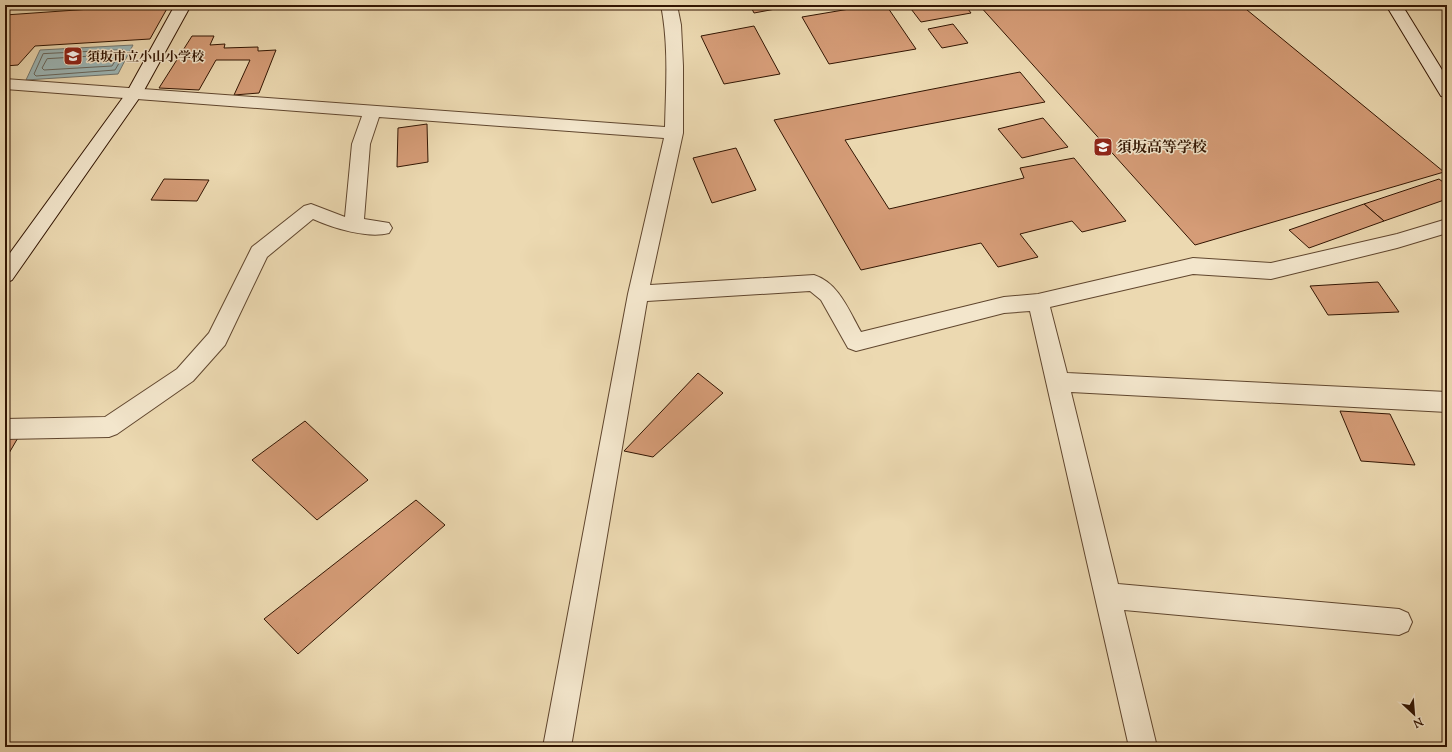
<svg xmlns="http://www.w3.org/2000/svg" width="1452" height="752" font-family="'Sorts Mill Goudy','Noto Serif JP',serif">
  <rect width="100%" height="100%" fill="#ecd9b1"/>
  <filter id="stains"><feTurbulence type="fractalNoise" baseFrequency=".005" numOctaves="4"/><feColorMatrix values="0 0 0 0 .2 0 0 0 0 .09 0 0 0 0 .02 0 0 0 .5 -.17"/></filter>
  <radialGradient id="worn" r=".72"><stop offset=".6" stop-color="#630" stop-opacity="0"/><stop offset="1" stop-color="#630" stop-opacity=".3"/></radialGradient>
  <polygon fill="#9db7b7" stroke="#72766f" points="133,45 118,74 26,80 40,50"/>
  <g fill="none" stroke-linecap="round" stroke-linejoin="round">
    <g stroke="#68665c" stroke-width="1">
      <polygon points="123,50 125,53 115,70 36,76 34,74 43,54"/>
      <polygon points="115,55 117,58 112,66 44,70 42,68 47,59"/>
    </g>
  </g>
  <g fill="#d59c77" stroke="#321502">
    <polygon points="148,5 169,5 150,39 35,46 18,65 5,66 5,15"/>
    <polygon points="750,5 797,5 754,13"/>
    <polygon points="873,5 886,5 916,49 829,64 802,17"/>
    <polygon points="908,5 965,5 971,13 921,22"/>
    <polygon points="979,5 1241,5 1444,172 1195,245"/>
    <polygon points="953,24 968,43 942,48 928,29"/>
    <polygon points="754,26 780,74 724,84 701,36"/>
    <polygon points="192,36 214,36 210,45 225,44 224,48 258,47 258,51 276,50 259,93 234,95 250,60 216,60 199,90 159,88"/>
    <polygon points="1020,72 1045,102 845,140 889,209 1024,178 1020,168 1074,158 1126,221 1082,232 1072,221 1020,234 1038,257 998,267 981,243 861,270 774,120"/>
    <polygon points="1043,118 1068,147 1022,158 998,129"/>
    <polygon points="427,124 428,162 397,167 398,128"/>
    <polygon points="736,148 756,190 712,203 693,158"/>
    <polygon points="164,179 209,180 197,201 151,200"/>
    <polygon points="1439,179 1447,185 1447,199 1384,221 1364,204"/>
    <polygon points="1364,204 1384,221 1309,248 1289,230"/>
    <polygon points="1378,282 1399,312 1328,315 1310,286"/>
    <polygon points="698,373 723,393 653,457 624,451"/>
    <polygon points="1340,411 1390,414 1415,465 1361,461"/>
    <polygon points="305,421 368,480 317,520 252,460"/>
    <polygon points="5,436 19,436 5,460"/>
    <polygon points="416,500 445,525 298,654 264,619"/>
  </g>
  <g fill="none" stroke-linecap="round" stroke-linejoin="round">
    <g stroke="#60462e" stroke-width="2">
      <path id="street" d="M661,5H677L681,25L683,66V133L650,285L814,275C839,283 849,311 861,332L1004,297L1038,294L1193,258L1271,263L1397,234L1447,219V233L1397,248L1271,279L1193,274L1050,307L1067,373L1447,392V412L1071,392L1118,584L1399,609L1408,613L1412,622L1408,631L1399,635L1124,610L1157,747H1129L1030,311L1004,313L856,351L848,348L821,300L810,291L647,301L571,747H543L628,294L664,138L379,117L370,144L364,219L389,223L392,228L389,233C368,239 333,228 313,219L267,257L225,345L193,381L117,434L109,437L5,439V419L105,417L177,369L209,333L252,247L304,206L311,204L345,217L352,144L362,116L5,89V79L665,127C666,86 669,45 661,5Z"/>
    </g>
    <g stroke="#321502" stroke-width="2">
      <g id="secondary">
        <polygon points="175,5 191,5 142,94 12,280 5,283 5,260 127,92"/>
        <polygon points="1386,5 1402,5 1447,78 1447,97 1441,96"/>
      </g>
    </g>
    <use href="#street" fill="#f3e6cc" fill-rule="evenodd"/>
    <use href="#secondary" fill="#f3e6cc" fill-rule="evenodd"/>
  </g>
  <defs>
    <g id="school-square" transform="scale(1)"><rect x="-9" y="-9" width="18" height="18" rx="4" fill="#8f2418" stroke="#f3e6cc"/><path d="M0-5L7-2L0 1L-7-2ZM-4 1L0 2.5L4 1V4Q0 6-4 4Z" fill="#fff"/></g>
  </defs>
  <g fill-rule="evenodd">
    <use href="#school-square" x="73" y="56"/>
    <use href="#school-square" x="1103" y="147"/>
  </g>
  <g text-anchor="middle" stroke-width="3" stroke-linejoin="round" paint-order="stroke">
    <g font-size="13" font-weight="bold" fill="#321502" stroke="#f3e6cc" text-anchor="start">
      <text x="87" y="61">須坂市立小山小学校</text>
    </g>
    <g font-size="15" font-weight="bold" fill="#321502" stroke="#f3e6cc" text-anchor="start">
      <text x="1117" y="152">須坂高等学校</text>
    </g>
  </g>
  <rect width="1452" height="752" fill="none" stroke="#ecd9b1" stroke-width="20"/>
  <rect x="6" y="6" width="1440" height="740" fill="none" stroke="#321502" stroke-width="2"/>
  <rect x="10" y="10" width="1432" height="732" fill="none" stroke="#321502"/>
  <g transform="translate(1414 714) rotate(154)" stroke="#f3e6cc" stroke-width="3" paint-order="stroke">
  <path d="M0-3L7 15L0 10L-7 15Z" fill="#321502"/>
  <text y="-6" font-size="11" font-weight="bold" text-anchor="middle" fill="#321502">N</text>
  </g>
  <rect width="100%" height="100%" filter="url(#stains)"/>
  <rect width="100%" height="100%" fill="url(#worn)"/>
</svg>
